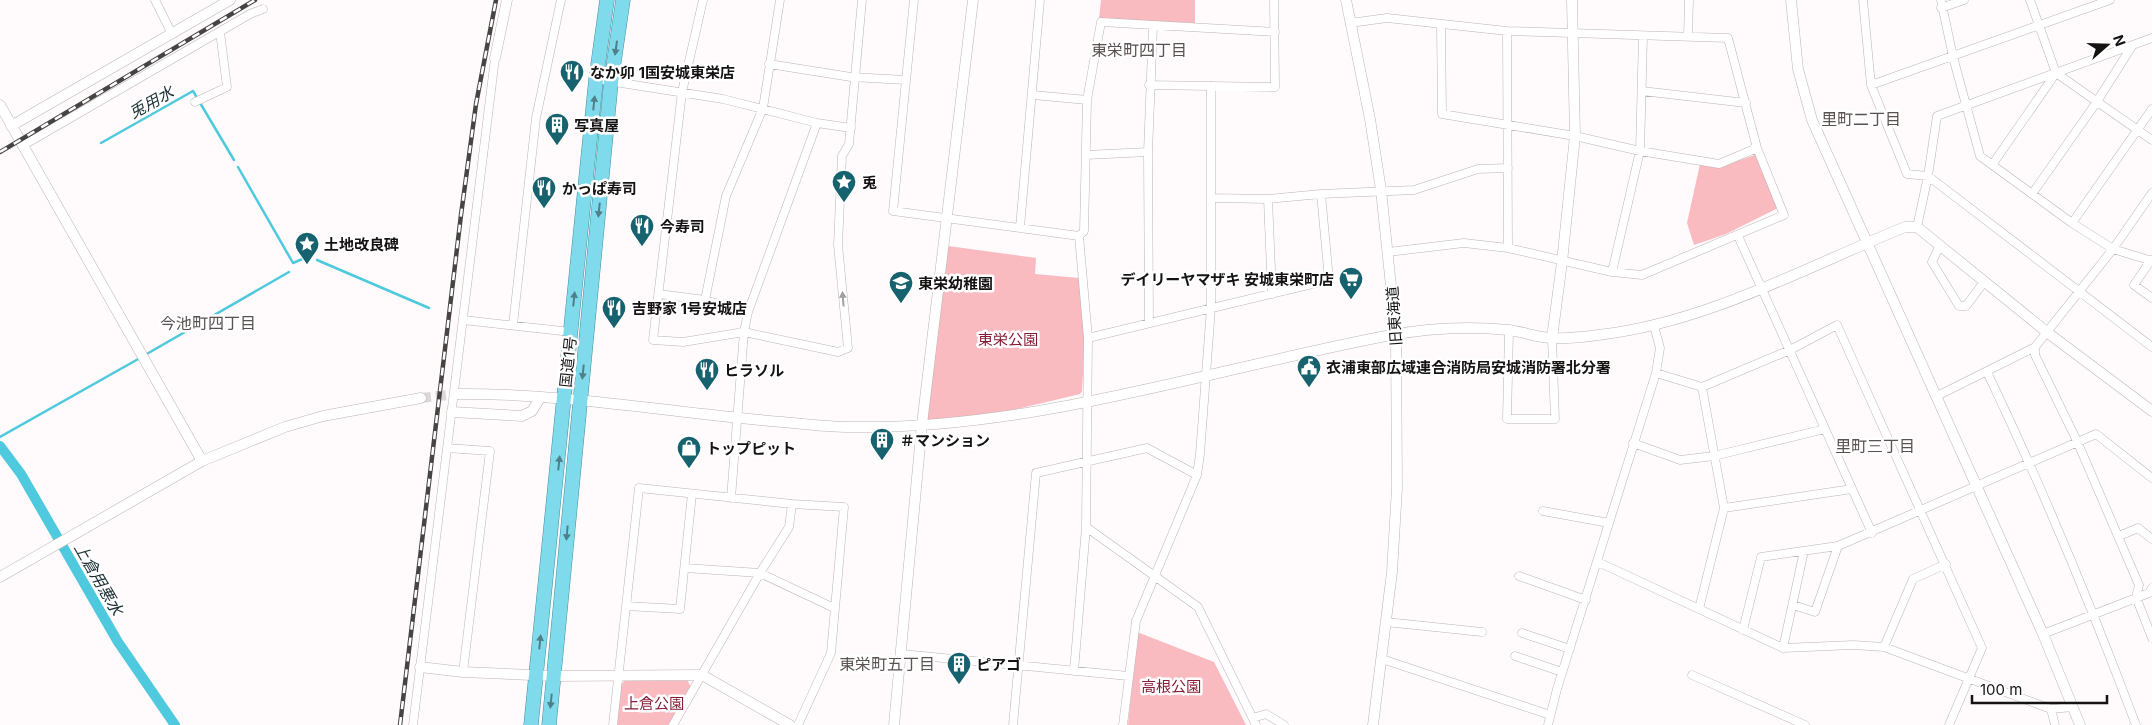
<svg xmlns="http://www.w3.org/2000/svg" width="2152" height="725" font-family="Inter,'Noto Sans JP',sans-serif">
	<style>
		.green { fill: #f9bac0 }
		.lines { fill: none; stroke-linecap: round; stroke-linejoin: round }
		.stream { stroke: #4ec9de; stroke-width: 2.5 }
		.canal { stroke: #4ec9de; stroke-width: 10 }
		.tertiary-tunnel { stroke: #dcd7d8; stroke-width: 10; stroke-dasharray: 10 5; stroke-linecap: butt }
		.minor-casing { stroke: #beb3b4; stroke-width: 9 }
		.tertiary-casing { stroke: #beb3b4; stroke-width: 11 }
		.trunk-casing { stroke: #458e9c; stroke-width: 15 }
		.minor { stroke: #fff; stroke-width: 8 }
		.tertiary { stroke: #fff; stroke-width: 10 }
		.trunk { stroke: #7fdaeb; stroke-width: 14 }
		.rail-casing { stroke: #474444; stroke-width: 4.5 }
		.rail { stroke: #fff; stroke-width: 2.5; stroke-dasharray: 8; stroke-linecap: butt }
		.oneway { fill: #4f8089 }
		.oneway2 { fill: #a1a0a0 }
		.labels { text-anchor: middle; dominant-baseline: central; stroke-width: 5; stroke-linejoin: round; paint-order: stroke }
		.poi-label { font-size: 15px; font-weight: bold; fill: #151212; stroke: #fff; text-anchor: start }
		.street-label { font-size: 15px; fill: #151212; stroke: #fff }
		.park-label { font-size: 15px; fill: #861b35; stroke: #fff }
		.neighbourhood-label { font-size: 16px; fill: #5a5151; stroke: #fff }
		.water-label { font-size: 16px; font-style: italic; fill: #182d31; stroke: #fff }
	</style>
	<rect width="100%" height="100%" fill="#fffafb"/>
	<path class="green" d="M1101,0H1195V23L1099,19Z
		M1758,154L1778,208L1726,234L1694,245L1687,223L1700,164L1719,167Z
		M948,246L1036,258L1035,274L1079,278L1085,337L1082,391L1080,394L1005,412L927,421Z
		M1137,632L1214,662L1246,725H1128Z
		M625,680H687L691,687L668,725H617L621,685Z"/>
	<g class="lines">
		<path class="stream" d="M101,143L193,91L234,160
			M238,167L293,263L307,257
			M317,260L429,308
			M145,355L289,272
			M0,437L140,358"/>
		<path class="canal" d="M0,446L21,474L118,642L175,725"/>
		<path class="tertiary-tunnel" d="M421,398L456,394"/>
		<defs>
			<path id="minor" d="M155,0L172,34
				M703,0L682,92L653,340L683,342L744,332L838,352L848,348L838,245L842,156L849,144L862,0
				M914,0L893,211L1079,236
				M1863,0L1871,85L1907,174L1928,176L2152,347
				M1941,0L1953,57L1980,156L2072,223L2113,249L2152,261
				M2030,0L2056,73L2152,140
				M1941,8L1964,0
				M1350,23L1387,18L1507,31L1728,38L1757,148L1784,215L1642,275L1612,272L1508,248L1464,243L1388,252
				M1441,25L1442,114L1575,136L1640,151L1719,164L1757,148
				M1507,31L1508,248
				M1688,36L1689,0
				M769,64L851,77L906,80
				M596,79L723,99L817,123L851,128
				M1149,85L1275,87L1274,0
				M1871,85L2110,0
				M1642,91L1746,103
				M1033,95L1087,100
				M195,102L227,87L220,32
				M22,146L250,14L263,9
				M1086,155L1148,152
				M1992,165L2056,73
				M2032,194L2096,103L2132,46
				M1211,198L1268,199L1321,194L1414,190L1478,169L1508,168
				M1268,199L1272,294
				M2072,223L2152,109
				M1020,227L1040,0
				M1917,227L1928,176L1937,116L2152,38
				M1079,236L1084,231L1087,100L1101,22L1275,32
				M1738,236L1872,533
				M1939,247L1932,262L1959,306H1966L1984,282
				M2151,260L2134,285L2152,298
				M1612,272L1640,151L1643,36
				M659,294L705,300L748,312
				M705,300L726,196L763,108L780,0
				M463,320L571,332
				M1149,323L1148,152L1153,25
				M513,325L536,118L561,0
				M1509,330L1507,419H1555L1552,338
				M1088,338L1329,280L1321,194
				M2035,347V355L2077,441L2139,585L2136,597L2152,638
				M1987,372C2042,487 2091,605 2136,725
				M1656,373L1702,387L1790,350L1837,325L1982,648L1949,725
				M1937,396L2035,347L2113,249L2152,193
				M1633,443L1680,460L1714,456L1825,429
				M447,448L490,451L463,672
				M731,498L744,332L748,312L817,123
				M1724,508L1852,489
				M1543,511L1609,523
				M1086,527L1198,607L1256,725
				M2119,536L2138,528L2152,539
				M1598,562L1783,648L1853,645L1884,647L2051,709L2073,707
				M685,568L760,573L834,608
				M1519,576L1586,600
				M1793,605L1815,612L1838,546
				M626,606L680,609L692,494
				M1699,609L1724,508L1702,387
				M1386,622L1482,632
				M1743,630L1761,557L1838,546L2096,434L2152,478
				M1522,633L1570,649
				M2043,634L2149,593L2152,588
				M1884,647L1913,579L1946,564
				M1783,648L1804,551
				M902,654L1128,676
				M1515,656L1562,672
				M1382,659L1550,715
				M1074,671L1086,527L1088,338L1079,236
				M1692,675L1805,725
				M2051,709L2055,725
				M1253,718L1266,714L1284,725
				M413,725L495,58
				M613,725L639,488L792,504L844,507L831,653L798,725
				M673,725L760,573L789,527L792,504
				M1013,725L1036,473L1147,448L1197,475
				M1123,725L1136,621L1197,475L1200,454L1211,308V86
				M1548,725L1557,689L1656,373L1660,348L1654,326"/>
			<path id="tertiary" d="M1346,0L1370,119L1381,190L1396,334L1397,488L1392,572L1373,725
				M1791,0L1798,69L1812,120L2043,634L2080,725
				M495,58L507,0
				M0,105L202,461
				M11,126L230,0
				M1552,338L1562,262L1575,136L1572,0
				M456,394C565,393 674,413 782,422C804,424 827,427 849,427C1034,430 1211,369 1391,335C1429,328 1470,326 1509,330C1524,332 1539,338 1553,338C1568,339 1583,337 1598,335C1706,323 1806,267 1905,227H1917L2048,333L2152,411
				M452,412L522,416L532,411L540,398
				M0,577L202,461L285,427L323,416L421,398
				M420,667L463,672L554,676L702,675L790,725
				M894,725L922,424L973,0"/>
			<path id="trunk" d="M531,725L596,79L607,0
				M549,725L611,82L623,0"/>
		</defs>
		<use href="#minor" class="minor-casing"/>
		<use href="#tertiary" class="tertiary-casing"/>
		<use href="#trunk" class="trunk-casing"/>
		<use href="#minor" class="minor"/>
		<use href="#tertiary" class="tertiary"/>
		<use href="#trunk" class="trunk"/>
		<defs>
			<path id="rail" d="M0,152L255,0
				M400,725L461,215L476,104L496,0"/>
		</defs>
		<use href="#rail" class="rail-casing"/>
		<use href="#rail" class="rail"/>
	</g>
	<defs><path id="oneway-solid" d="M-6-.8H1V-3.2L6.5 0L1 3.2V.8H-6Z" transform="scale(1.25)"/></defs>
	<g class="oneway">
		<use href="#oneway-solid" transform="translate(616 48) rotate(98)"/>
		<use href="#oneway-solid" transform="translate(594 103) rotate(-84)"/>
		<use href="#oneway-solid" transform="translate(599 210) rotate(96)"/>
		<use href="#oneway-solid" transform="translate(574 299) rotate(-84)"/>
		<use href="#oneway-solid" transform="translate(583 372) rotate(96)"/>
		<use href="#oneway-solid" transform="translate(559 463) rotate(-84)"/>
		<use href="#oneway-solid" transform="translate(567 533) rotate(95)"/>
		<use href="#oneway-solid" transform="translate(540 642) rotate(-84)"/>
		<use href="#oneway-solid" transform="translate(551 701) rotate(96)"/>
	</g>
	<use class="oneway2" href="#oneway-solid" transform="translate(843 299) rotate(-95)"/>
	<defs>
		<symbol id="restaurant-pin" viewBox="-11 -11 22 30"><path d="M0 17L-7.5 6A9.5 9.5 0 1 1 7.5 6Z" fill="#17626f" stroke="#fff"/><path d="M-5-6h1v4h1v-4h1v4h1v-4h1v5L-1.5 .5V6h-2V.5L-5-1ZM5-6V6H3V1.5H1.5Q1.5-4 5-6Z" fill="#fff"/></symbol>
		<symbol id="building-pin" viewBox="-11 -11 22 30"><path d="M0 17L-7.5 6A9.5 9.5 0 1 1 7.5 6Z" fill="#17626f" stroke="#fff"/><path d="M-4-6H4V6H1V3H-1V6H-4ZM-2.5-4.3h1.7v1.8h-1.7ZM.8-4.3h1.7v1.8H.8ZM-2.5-1h1.7V.8h-1.7ZM.8-1h1.7V.8H.8Z" fill="#fff"/></symbol>
		<symbol id="sight-pin" viewBox="-11 -11 22 30"><path d="M0 17L-7.5 6A9.5 9.5 0 1 1 7.5 6Z" fill="#17626f" stroke="#fff"/><path d="M0-6L1.8-2.2L6-1.7L2.9 1.2L3.7 5.4L0 3.3L-3.7 5.4L-2.9 1.2L-6-1.7L-1.8-2.2Z" fill="#fff"/></symbol>
		<symbol id="supermarket-pin" viewBox="-11 -11 22 30"><path d="M0 17L-7.5 6A9.5 9.5 0 1 1 7.5 6Z" fill="#17626f" stroke="#fff"/><path d="M-6-5.5h2.5l.6 2H6L4.5 2H-2.5L-4.4-4H-6ZM-1.5 3.2a1.3 1.3 0 1 0 .1 0ZM3 3.2a1.3 1.3 0 1 0 .1 0Z" fill="#fff"/></symbol>
		<symbol id="school-pin" viewBox="-11 -11 22 30"><path d="M0 17L-7.5 6A9.5 9.5 0 1 1 7.5 6Z" fill="#17626f" stroke="#fff"/><path d="M0-5L7-2L0 1L-7-2ZM-4 1L0 2.5L4 1V4Q0 6-4 4Z" fill="#fff"/></symbol>
		<symbol id="civic-pin" viewBox="-11 -11 22 30"><path d="M0 17L-7.5 6A9.5 9.5 0 1 1 7.5 6Z" fill="#17626f" stroke="#fff"/><path d="M-.6-6.5H3V-4.5H.6V-3L4-1V1h2V6H-6V1h2V-1L-.6-3ZM-1.2 2.5V6h2.4V2.5Z" fill="#fff"/></symbol>
		<symbol id="shop-pin" viewBox="-11 -11 22 30"><path d="M0 17L-7.5 6A9.5 9.5 0 1 1 7.5 6Z" fill="#17626f" stroke="#fff"/><path d="M-5-2.5h2.3a2.7 3.5 0 0 1 5.4 0H5L5.5 6h-11ZM-1.5-2.5h3a1.5 2.3 0 0 0-3 0Z" fill="#fff"/></symbol>
	</defs>
	<g fill-rule="evenodd">
		<use href="#restaurant-pin" x="558" y="58" width="28" height="38"/>
		<use href="#building-pin" x="543" y="111" width="28" height="38"/>
		<use href="#sight-pin" x="830" y="168" width="28" height="38"/>
		<use href="#restaurant-pin" x="530" y="174" width="28" height="38"/>
		<use href="#restaurant-pin" x="628" y="212" width="28" height="38"/>
		<use href="#sight-pin" x="293" y="230" width="28" height="38"/>
		<use href="#supermarket-pin" x="1337" y="265" width="28" height="38"/>
		<use href="#school-pin" x="887" y="269" width="28" height="38"/>
		<use href="#restaurant-pin" x="600" y="294" width="28" height="38"/>
		<use href="#civic-pin" x="1295" y="353" width="28" height="38"/>
		<use href="#restaurant-pin" x="693" y="356" width="28" height="38"/>
		<use href="#building-pin" x="868" y="426" width="28" height="38"/>
		<use href="#shop-pin" x="675" y="434" width="28" height="38"/>
		<use href="#building-pin" x="945" y="650" width="28" height="38"/>
	</g>
	<g class="labels">
		<g class="poi-label">
			<text x="590" y="72">なか卯 1国安城東栄店</text>
			<text x="574" y="125">写真屋</text>
			<text x="862" y="182">兎</text>
			<text x="562" y="188">かっぱ寿司</text>
			<text x="660" y="226">今寿司</text>
			<text x="324" y="244">土地改良碑</text>
			<text x="1334" y="279" text-anchor="end">デイリーヤマザキ 安城東栄町店</text>
			<text x="918" y="283">東栄幼稚園</text>
			<text x="632" y="308">吉野家 1号安城店</text>
			<text x="1326" y="367">衣浦東部広域連合消防局安城消防署北分署</text>
			<text x="724" y="370">ヒラソル</text>
			<text x="900" y="440">＃マンション</text>
			<text x="706" y="448">トップピット</text>
			<text x="976" y="664">ピアゴ</text>
		</g>
		<g class="street-label">
			<text transform="translate(1394 316) rotate(-94)">旧東海道</text>
			<text transform="translate(568 362) rotate(-84)">国道1号</text>
		</g>
		<g class="park-label">
			<text x="1008" y="339">東栄公園</text>
			<text x="1171" y="686">高根公園</text>
			<text x="654" y="703">上倉公園</text>
		</g>
		<g class="neighbourhood-label">
			<text x="1139" y="50">東栄町四丁目</text>
			<text x="1861" y="119">里町二丁目</text>
			<text x="208" y="323">今池町四丁目</text>
			<text x="1875" y="446">里町三丁目</text>
			<text x="887" y="664">東栄町五丁目</text>
		</g>
		<g class="water-label">
			<text transform="translate(151 102) rotate(-29)">兎用水</text>
			<text transform="translate(99 579) rotate(60)">上倉用悪水</text>
		</g>
	</g>
	<g transform="translate(2107 45) rotate(70)" stroke="#ffffff" stroke-width="4" paint-order="stroke">
	<path d="M0-4L9 19L0 12L-9 19Z" fill="#151212"/>
	<text y="-8" font-size="14" font-weight="bold" text-anchor="middle" fill="#151212">N</text>
	</g>
	<path d="M1972 695v8h135v-8" fill="none" stroke="#151212" stroke-width="2.5"/>
	<text x="1980" y="695" font-size="15" fill="#151212" stroke="#ffffff" stroke-width="4" paint-order="stroke">100 m</text>
</svg>
